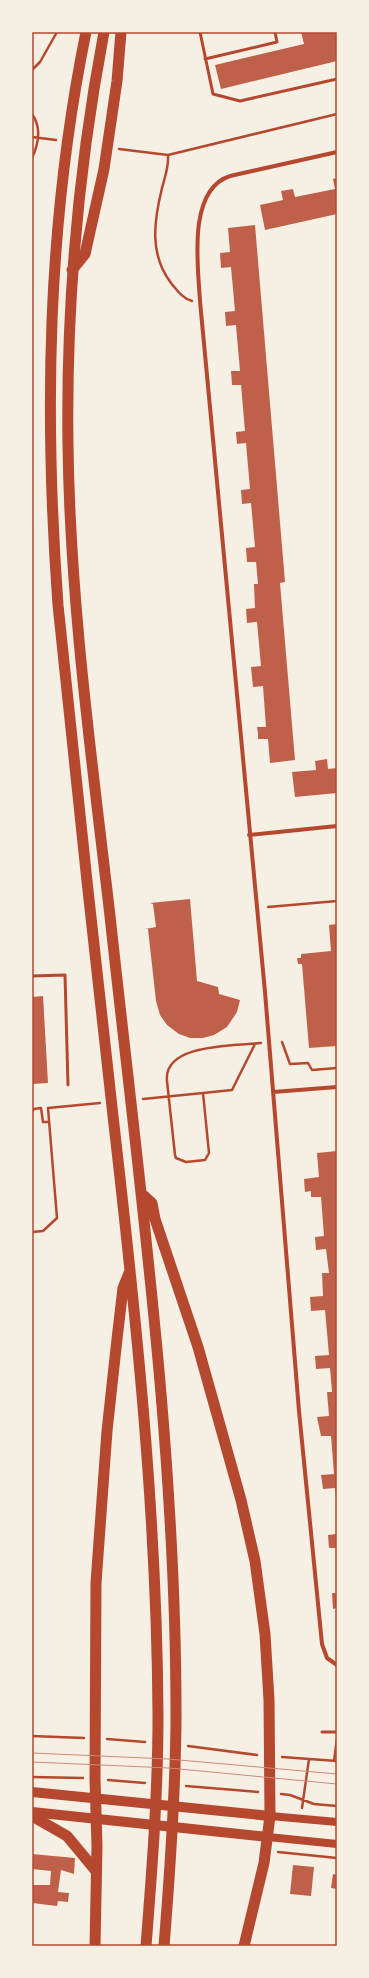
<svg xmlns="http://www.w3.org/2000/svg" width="369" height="1978" font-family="'Source Sans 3',sans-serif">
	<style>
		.building { fill: #bf614a }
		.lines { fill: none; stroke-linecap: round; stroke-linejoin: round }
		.path { stroke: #b5482f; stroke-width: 2.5 }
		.service { stroke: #b5482f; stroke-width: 3 }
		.minor { stroke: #b5482f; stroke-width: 4 }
		.secondary { stroke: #b5482f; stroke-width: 8 }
		.primary { stroke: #b5482f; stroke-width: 10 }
		.trunk { stroke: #b5482f; stroke-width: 11 }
		.tram { stroke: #cf8b77; stroke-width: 1 }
		.neatline { fill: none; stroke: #b5482f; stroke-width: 1.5 }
	</style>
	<rect width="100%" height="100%" fill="#f6efe4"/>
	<path class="building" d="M301,32H337V61L221,89L215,65L304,44Z
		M337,178V214L265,230L260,205L283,200L281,191L293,189L295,197L335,189L333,179Z
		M255,225L285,582L280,583L295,760L270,763L268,739H258V733L257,727H266L263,686L253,687L251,667L261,666L257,622L247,623L246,609L255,608L254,584H258L256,562H247L246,548L255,547L251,503L242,504L241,490L250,489L246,443L237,444L236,432L245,431L241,385H232L231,371H240L236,325L226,326L225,312L235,311L231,267L221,268L220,253L230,252L228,228Z
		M327,759L328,769L337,768V793L295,797L292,772L316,770L315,761Z
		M190,899L197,981L218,987L219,994L240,1000L237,1012L227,1027L214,1035L203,1038H190L179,1034L167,1025L160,1015L156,1001L148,929H145L156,927L153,904L150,903Z
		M337,924V1046L309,1048L302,964H298L297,958H301V954L331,951L329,925Z
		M43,996L48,1083L32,1084V997Z
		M337,1151V1500H336L335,1488L323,1489L321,1475L334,1474L331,1436H321L317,1417L329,1416L327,1392H332L330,1368L316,1369L315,1356L329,1355L325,1310L311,1311L310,1297L323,1296L322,1273H329L326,1249L316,1250L315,1237L324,1236L321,1197H311V1191L305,1192L304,1179L319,1177L317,1153Z
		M337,1534V1548H329L328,1535Z
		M332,1593H337V1608L333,1609Z
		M32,1854L75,1858L74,1874L61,1870L58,1892L69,1893L68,1902L58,1901L57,1906L32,1903V1885H50L51,1871L32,1869Z
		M293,1865L314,1867L311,1896L290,1894Z
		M333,1874L337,1875V1889L331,1888Z"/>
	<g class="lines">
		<path class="path" d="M32,70L40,62L57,32
			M32,114C42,128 39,143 32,158
			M32,137L56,140
			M119,149L168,155L337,114
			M168,155C169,166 165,177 162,188C154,221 149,254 171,283C177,290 183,299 192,301
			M268,907L337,901
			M282,1042L290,1064L308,1063L312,1070L337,1068
			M203,1093L232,1090L255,1044
			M143,1099L203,1093L209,1153L205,1160L186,1162L176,1158L175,1155L167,1081C163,1043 236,1046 261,1043
			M32,1112L34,1109L41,1108L43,1122H49
			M32,1232L43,1231L57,1218L48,1108L100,1103
			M32,1736L84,1738
			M107,1739L145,1742
			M188,1746L257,1755
			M282,1757L337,1761
			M334,1761L337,1739
			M32,1777L83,1778
			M108,1780L145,1783
			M186,1786L258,1792
			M281,1794L290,1795L314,1804L337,1806
			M302,1808L309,1759
			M278,1852L337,1858"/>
		<path class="service" d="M200,32L213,94L240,101L337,79
			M205,59L277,42L275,32
			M32,976L65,975L68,1085
			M322,1732H337"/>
		<path class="minor" d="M337,152L230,176C187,190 198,266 200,301L265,992L299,1411L322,1644L327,1658L337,1665
			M249,835L337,826
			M273,1092L337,1087"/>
		<path class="secondary" d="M270,1816L337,1822
			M268,1837L337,1844"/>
		<path class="primary" d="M32,1792L270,1816
			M32,1812L268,1837"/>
		<path class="trunk" d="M86,32C47,223 44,412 58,605C75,775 94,946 113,1116C136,1316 157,1515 158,1716C158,1793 152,1870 146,1946
			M104,32C78,169 66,306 68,445C70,603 92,760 110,916C139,1184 177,1454 176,1724C175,1799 170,1872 164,1946
			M72,270L85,254L104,169L117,81L121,32
			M141,1193L152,1203L155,1219L198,1347L241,1500L255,1561L265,1634L269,1700L270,1816L264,1863L244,1946
			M32,1816L67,1836L96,1871
			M95,1946L97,1846L95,1779L96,1583L107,1431L117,1339L123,1288L129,1273"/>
		<path class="tram" d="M32,1753L168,1759L337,1774
			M32,1762L169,1768L337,1784"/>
	</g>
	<rect width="369" height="1978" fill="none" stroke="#f6efe4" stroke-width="66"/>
	<rect x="33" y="33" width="303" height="1912" class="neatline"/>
</svg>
